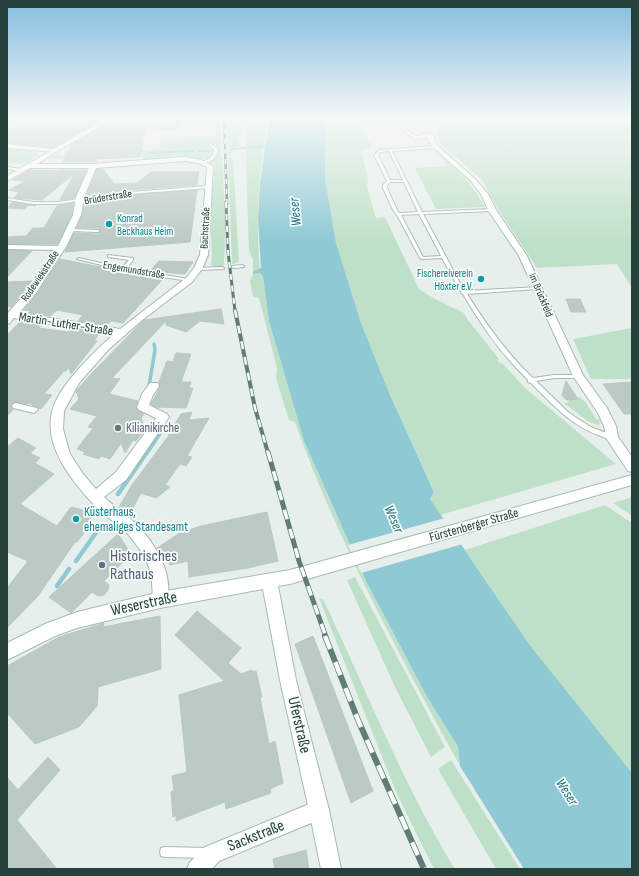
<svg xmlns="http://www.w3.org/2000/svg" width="639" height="876" font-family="'Sofia Sans Condensed',sans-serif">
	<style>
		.green { fill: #bfe0c8 }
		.water { fill: #8ec9d4 }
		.pier { fill: #e6efeb }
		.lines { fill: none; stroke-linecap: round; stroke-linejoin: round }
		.stream-far2 { stroke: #8ec9d4; stroke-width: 2 }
		.stream-far1 { stroke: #8ec9d4; stroke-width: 3.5 }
		.stream { stroke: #8ec9d4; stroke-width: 4.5 }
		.building { fill: #bbcac4; stroke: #b8c9c2 }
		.pedestrian-tunnel { stroke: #bfccc8; stroke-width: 8; stroke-dasharray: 8 4; stroke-linecap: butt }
		.service-casing { stroke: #a8b8b2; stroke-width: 2 }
		.pedestrian-casing { stroke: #a8b8b2; stroke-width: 2 }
		.minor-casing { stroke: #a8b8b2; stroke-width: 2 }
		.tertiary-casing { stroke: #a8b8b2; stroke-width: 2 }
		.secondary-casing { stroke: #a4bbb3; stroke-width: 2 }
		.service { fill: #fff; fill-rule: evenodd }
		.pedestrian { fill: #fff; fill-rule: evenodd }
		.minor { fill: #fff; fill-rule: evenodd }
		.tertiary { fill: #fff; fill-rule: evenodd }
		.secondary { fill: #fff; fill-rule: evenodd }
		.rail-far4-casing { stroke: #5f7d75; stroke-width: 2.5 }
		.rail-far3-casing { stroke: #5f7d75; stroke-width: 3 }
		.rail-far2-casing { stroke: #5f7d75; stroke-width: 4 }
		.rail-far1-casing { stroke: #5f7d75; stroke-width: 5 }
		.rail-casing { stroke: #5f7d75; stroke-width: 6 }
		.rail-far4 { stroke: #f7fbf9; stroke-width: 1.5; stroke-dasharray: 5; stroke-linecap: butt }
		.rail-far3 { stroke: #f7fbf9; stroke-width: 2; stroke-dasharray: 6; stroke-linecap: butt }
		.rail-far2 { stroke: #f7fbf9; stroke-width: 2.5; stroke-dasharray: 8; stroke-linecap: butt }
		.rail-far1 { stroke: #f7fbf9; stroke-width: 3.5; stroke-dasharray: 10; stroke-linecap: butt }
		.rail { stroke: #f7fbf9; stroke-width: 4.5; stroke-dasharray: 14; stroke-linecap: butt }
		.culture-dot { fill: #0f9aa8; stroke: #f7fbf9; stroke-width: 1.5 }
		.worship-dot { fill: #6b7280; stroke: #f7fbf9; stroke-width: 1.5 }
		.service-dot { fill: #5c6f8a; stroke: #f7fbf9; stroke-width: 1.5 }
		.labels { text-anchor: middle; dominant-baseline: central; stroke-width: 3.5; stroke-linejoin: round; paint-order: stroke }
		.far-street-label { font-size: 11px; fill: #24423a; stroke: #f7fbf9 }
		.far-culture-label { font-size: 11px; fill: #0d838f; stroke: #f7fbf9; text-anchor: start }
		.street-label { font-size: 13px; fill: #24423a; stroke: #f7fbf9 }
		.worship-label { font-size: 13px; fill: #5b616d; stroke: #f7fbf9; text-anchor: start }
		.culture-label { font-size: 13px; fill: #0d838f; stroke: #f7fbf9; text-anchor: start }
		.water-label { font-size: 14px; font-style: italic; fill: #1c6f80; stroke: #f7fbf9 }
		.near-service-label { font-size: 16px; fill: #4e5e75; stroke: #f7fbf9; text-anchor: start }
		.near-street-label { font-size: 16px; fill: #24423a; stroke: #f7fbf9 }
	</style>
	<rect width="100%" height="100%" fill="#e6efeb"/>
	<path class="green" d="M216,119H220C221,169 229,220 223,270L211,265L212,257L210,214L215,164C195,151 164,159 142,161V154L49,159L57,154L82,155L160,149L161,140L215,136Z
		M227,119H243L238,148H233L231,155H228Z
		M249,119H268C259,170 255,219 260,270L253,272V260L249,251L246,163V150L254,147L246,146Z
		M327,119H360L362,127L372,148L361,150L368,179L367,187L376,218L385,217L419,289L435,299L464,313L468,320L499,359L497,360L500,363H502L525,388L616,464L440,515L430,499L434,491L390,395L361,323L336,243L325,178V120Z
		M441,119H632V288L617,264L537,268L498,209L482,180L439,142L437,131Z
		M7,149L36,152L39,154L27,163H7Z
		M442,155L470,184L485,207L436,209L415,168L448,166L440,156Z
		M228,157L233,159L239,262L232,264Z
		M260,273L263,276L269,321L304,441L367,583L426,695L458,747L460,766C399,654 338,543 295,422L289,420L276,378L277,368L259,298L253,297L250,281L253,274Z
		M632,328V379H591L573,339Z
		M574,398L580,397L586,403L596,419H600L599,425L589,422L564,403L569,402V400L573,399Z
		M632,497V516L613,503Z
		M605,505L632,523V773L529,644L465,550Z
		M355,577L445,747L431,757L395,687L347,580Z
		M319,598L323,599C366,689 402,783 455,869H434L396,792Z
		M451,760L520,869H496L438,769Z"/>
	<path class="water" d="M270,119H327L325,120V178L336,243L361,323L390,395L434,492L430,499L529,644L632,773V869H524L460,766L458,747L426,695L367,583L304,441L269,321L263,276L260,273L253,274V272L261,268L258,218L260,185L265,147H263L266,144Z"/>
	<path class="pier" d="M445,518L463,544L361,573L348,545Z"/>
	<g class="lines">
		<path class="stream-far2" d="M232,149L268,146
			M199,151H211
			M148,153L194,151"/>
		<path class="stream-far1" d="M149,386L155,350L154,344
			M147,453L161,432"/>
		<path class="stream" d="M118,494L147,452
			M76,561L98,530
			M57,586L69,569"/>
	</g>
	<path class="building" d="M27,119H103L53,147L7,143V132Z
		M114,119H184L176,130L145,128L140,157L95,159L97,162H63L72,144Z
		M97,169H103L114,184L137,183L151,172H199L197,185L130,190L86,197Z
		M30,170L58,171L59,170H87L74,198L60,200L75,173L42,200L14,198L19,192L9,190L25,181L13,180Z
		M197,190L190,242L65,252L74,233L98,234L101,232L98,228H77L82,215L85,202L130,195Z
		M12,202L33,205L36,206H35L29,205L24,209L8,208Z
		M73,203L72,215L57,244H7V237L26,236L33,228H44L57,206Z
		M7,250L32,251L7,277Z
		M60,259L130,273L163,279L123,323L111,321L107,325L78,321L83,315L57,310L50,316L29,313L31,311L24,310L37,294Z
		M159,261L193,262L185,274L150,271Z
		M32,281L11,307L7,306V282Z
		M566,299H580L586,312H571Z
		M221,309L224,324L200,321L186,332L166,325V321L112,378L120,379L109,394L138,401L136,408L138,411L144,414L141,418L145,429L136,441L133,440L125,453L121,443L110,459L101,456L99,459L83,454L85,452L77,449L93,428L88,427L97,416L70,409L79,399L76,391L92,373L144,320Z
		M21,321L43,324L39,328L68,332L71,329L100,333L94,341H97L71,374L69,368L66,371H64L44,394L52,395L41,409L32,405L31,403L27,404L16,402L12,403L11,407L13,410L7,416V335Z
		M176,353L191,354L181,382H191L189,388H193L186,408L156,407L151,404L160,387L159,382L167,361L173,362Z
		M566,381L578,399L566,400L562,395Z
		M632,382V414H624L603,384Z
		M192,412L189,420L209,418L187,456L192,457L186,466L180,464L165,485L170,487L156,498L141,493L131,512L119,507L132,485L170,434L168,435L181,414Z
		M18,438L36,448L30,453L40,458L35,463L54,474L20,504L57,526L71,507L94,513L81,532L84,533L77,542H75L38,596L7,628V588L28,561L7,552V447Z
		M267,512L278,561L248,568L189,577L188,561L170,565L157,548L180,533L201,526Z
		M118,534L131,554L104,581L109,585L108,590L104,595L98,596L92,592L71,613L49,597Z
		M197,611L241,648L228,663L241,674L252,670V672L256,671L262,697H260L269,744L275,741L283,783L270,789L271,793L226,809L225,802L176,821V815L173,817L171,792L174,791L172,776L187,772L179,695L224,681L175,635Z
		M160,616L161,669L98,687L97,706L79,727L35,744L7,713V666L59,637L104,623L103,627Z
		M313,636L373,791L351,803L295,644Z
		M48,757L60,770L17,820L57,869H7V777L18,790Z
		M306,850L309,869H275L273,859Z"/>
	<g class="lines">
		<path class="pedestrian-tunnel" d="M7,407L8,405L16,406"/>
		<defs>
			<path id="service" d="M7,119H23L24,120L23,121H7Z
				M396,119H400L405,129L416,136V138H414L403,131L398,121Z
				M211,144L218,149C217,157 212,162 204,163V161C210,159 214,156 214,149L209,145Z
				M437,146L436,148L392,151L422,212L492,209L494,210L492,211L423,214L460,283L465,291L539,287V289H537L467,294C486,324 507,354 533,378L554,375H580L581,376L578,378H554L536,381L568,412L578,419L591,427L614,436L615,438L614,440H612C599,436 584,430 572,421C557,410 544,396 531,383L528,382V380C502,355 481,325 463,294L461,293V292L442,258L422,259L420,258L397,215L393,210L383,188V185L387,181L374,155L379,150ZM389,151L403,180H390L378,155L380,152ZM390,182H404L418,212L399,213L397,210L387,188V185ZM419,214L438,250L441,256L423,257L401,215Z
				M7,167L22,169L24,170L22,171L7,169Z
				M208,186H209V188L130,194L58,204H33L7,200V198L33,202H58L130,192Z
				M69,229L98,230L100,231L98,232L70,231L68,230Z
				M108,255L133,258V260L126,269L189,279L191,280L189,281L130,272L77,259L79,258L122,268L129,260L109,257H108Z
				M242,265L244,266V267L233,268L231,267L233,266Z
				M222,267L224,268V269L198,270L196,269L198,268Z
				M165,847L206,848L210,849L211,853L210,857L206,858L165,857L161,856L160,852L161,848Z"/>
			<path id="pedestrian" d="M16,403L37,408L38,410L34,413L13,408L12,406L13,404Z"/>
			<path id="minor" d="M431,133L434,135L435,142L438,146L475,179L488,194L496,210L527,256L583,375L607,408L616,426L618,437L632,457V472L628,471L606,438L604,426L598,413L573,376L519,256L488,210L481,194L471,181L434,148L429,142L428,137L415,139L412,137Z
				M54,149L57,151L56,152L37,164H93L184,157L201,160L213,166L208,255L202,269L192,282L141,321L108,350L79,383L64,411L63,429L70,454L83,474L96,489L116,472L156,418L139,410L137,407L142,394L150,383H158L159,386L153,395L149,405L167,414L169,417L126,480L104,497C114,507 125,513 135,523C154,541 177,578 165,605L160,608L155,605C152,598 153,592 152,584C152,572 148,563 142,553C136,544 129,534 121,527C114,521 106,517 99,510C76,486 43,449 52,412C57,387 95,351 114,334L14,318L10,323L7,324V314L29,289L54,250L7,249V245L58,246L73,215L76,197L89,168H30L7,181V176ZM184,161L198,163L207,167L200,255L194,268L186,278L120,329L19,313L36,293L67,245L81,215L84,197L96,168Z
				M319,800L326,803L329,810L326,817L219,861L212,869H187L190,862L205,847Z"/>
			<path id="tertiary" d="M106,119H113L56,152L7,148V144L53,149Z"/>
			<path id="secondary" d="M632,475V485L290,584L278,586L296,680L329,810L341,869H321L309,810L280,680L263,589L160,608L77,628L55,636L7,660V643L45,624L77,612L160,592L290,570Z"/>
		</defs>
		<use href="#service" class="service-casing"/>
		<use href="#pedestrian" class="pedestrian-casing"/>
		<use href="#minor" class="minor-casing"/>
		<use href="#tertiary" class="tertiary-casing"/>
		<use href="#secondary" class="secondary-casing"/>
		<use href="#service" class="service"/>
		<use href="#pedestrian" class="pedestrian"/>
		<use href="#minor" class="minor"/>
		<use href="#tertiary" class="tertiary"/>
		<use href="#secondary" class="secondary"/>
		<defs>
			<path id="rail-far4" d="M224,119L227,203"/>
			<path id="rail-far3" d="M226,202L228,252L235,311"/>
			<path id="rail-far2" d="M235,310L255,408L268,453"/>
			<path id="rail-far1" d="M268,452L299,561L326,637"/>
			<path id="rail" d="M325,636L358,720L424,869"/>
		</defs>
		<use href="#rail-far4" class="rail-far4-casing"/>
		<use href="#rail-far3" class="rail-far3-casing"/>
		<use href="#rail-far2" class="rail-far2-casing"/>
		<use href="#rail-far1" class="rail-far1-casing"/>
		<use href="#rail" class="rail-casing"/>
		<use href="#rail-far4" class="rail-far4"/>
		<use href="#rail-far3" class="rail-far3"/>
		<use href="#rail-far2" class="rail-far2"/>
		<use href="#rail-far1" class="rail-far1"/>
		<use href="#rail" class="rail"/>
	</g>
	<linearGradient id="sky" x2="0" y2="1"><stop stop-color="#84bce0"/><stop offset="0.49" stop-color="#f4f8f6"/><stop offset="1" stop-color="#f4f8f6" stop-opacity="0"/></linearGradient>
	<rect width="639" height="242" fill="url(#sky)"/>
	<g class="culture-dot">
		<circle cx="109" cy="224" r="4"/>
		<circle cx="481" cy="279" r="4"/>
		<circle cx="76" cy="519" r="4"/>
	</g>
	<circle class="worship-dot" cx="118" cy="428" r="4"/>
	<circle class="service-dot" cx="102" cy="565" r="4"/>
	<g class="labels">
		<g class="far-street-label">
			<text transform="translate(108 197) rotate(-9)">Brüderstraße</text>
			<text transform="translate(205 228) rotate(-87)">Bachstraße</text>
			<text transform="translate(134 270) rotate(10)">Engemundstraße</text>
			<text transform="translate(40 276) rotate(-56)">Rodewiekstraße</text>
			<text transform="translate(541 295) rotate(67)">Im Brückfeld</text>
		</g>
		<g class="far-culture-label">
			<text x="117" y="218">Konrad<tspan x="117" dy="13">Beckhaus Heim</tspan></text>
			<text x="473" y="273" text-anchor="end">Fischereiverein<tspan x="473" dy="13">Höxter e.V.</tspan></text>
		</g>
		<g class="street-label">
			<text transform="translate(66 324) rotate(9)">Martin-Luther-Straße</text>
			<text transform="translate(474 525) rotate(-16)">Fürstenberger Straße</text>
		</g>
		<g class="worship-label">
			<text x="126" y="428">Kilianikirche</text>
		</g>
		<g class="culture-label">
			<text x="84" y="512">Küsterhaus,<tspan x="84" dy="15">ehemaliges Standesamt</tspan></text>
		</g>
		<g class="water-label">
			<text transform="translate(295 212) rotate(-95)">Weser</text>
			<text transform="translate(394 519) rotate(67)">Weser</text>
			<text transform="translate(567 792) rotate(57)">Weser</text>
		</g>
		<g class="near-service-label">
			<text x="110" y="556">Historisches<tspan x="110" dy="18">Rathaus</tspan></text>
		</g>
		<g class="near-street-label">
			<text transform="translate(144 604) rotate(-12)">Weserstraße</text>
			<text transform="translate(299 725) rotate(77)">Uferstraße</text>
			<text transform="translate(256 836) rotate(-22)">Sackstraße</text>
		</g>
	</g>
	<rect width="639" height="876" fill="none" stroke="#24423a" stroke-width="16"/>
</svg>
